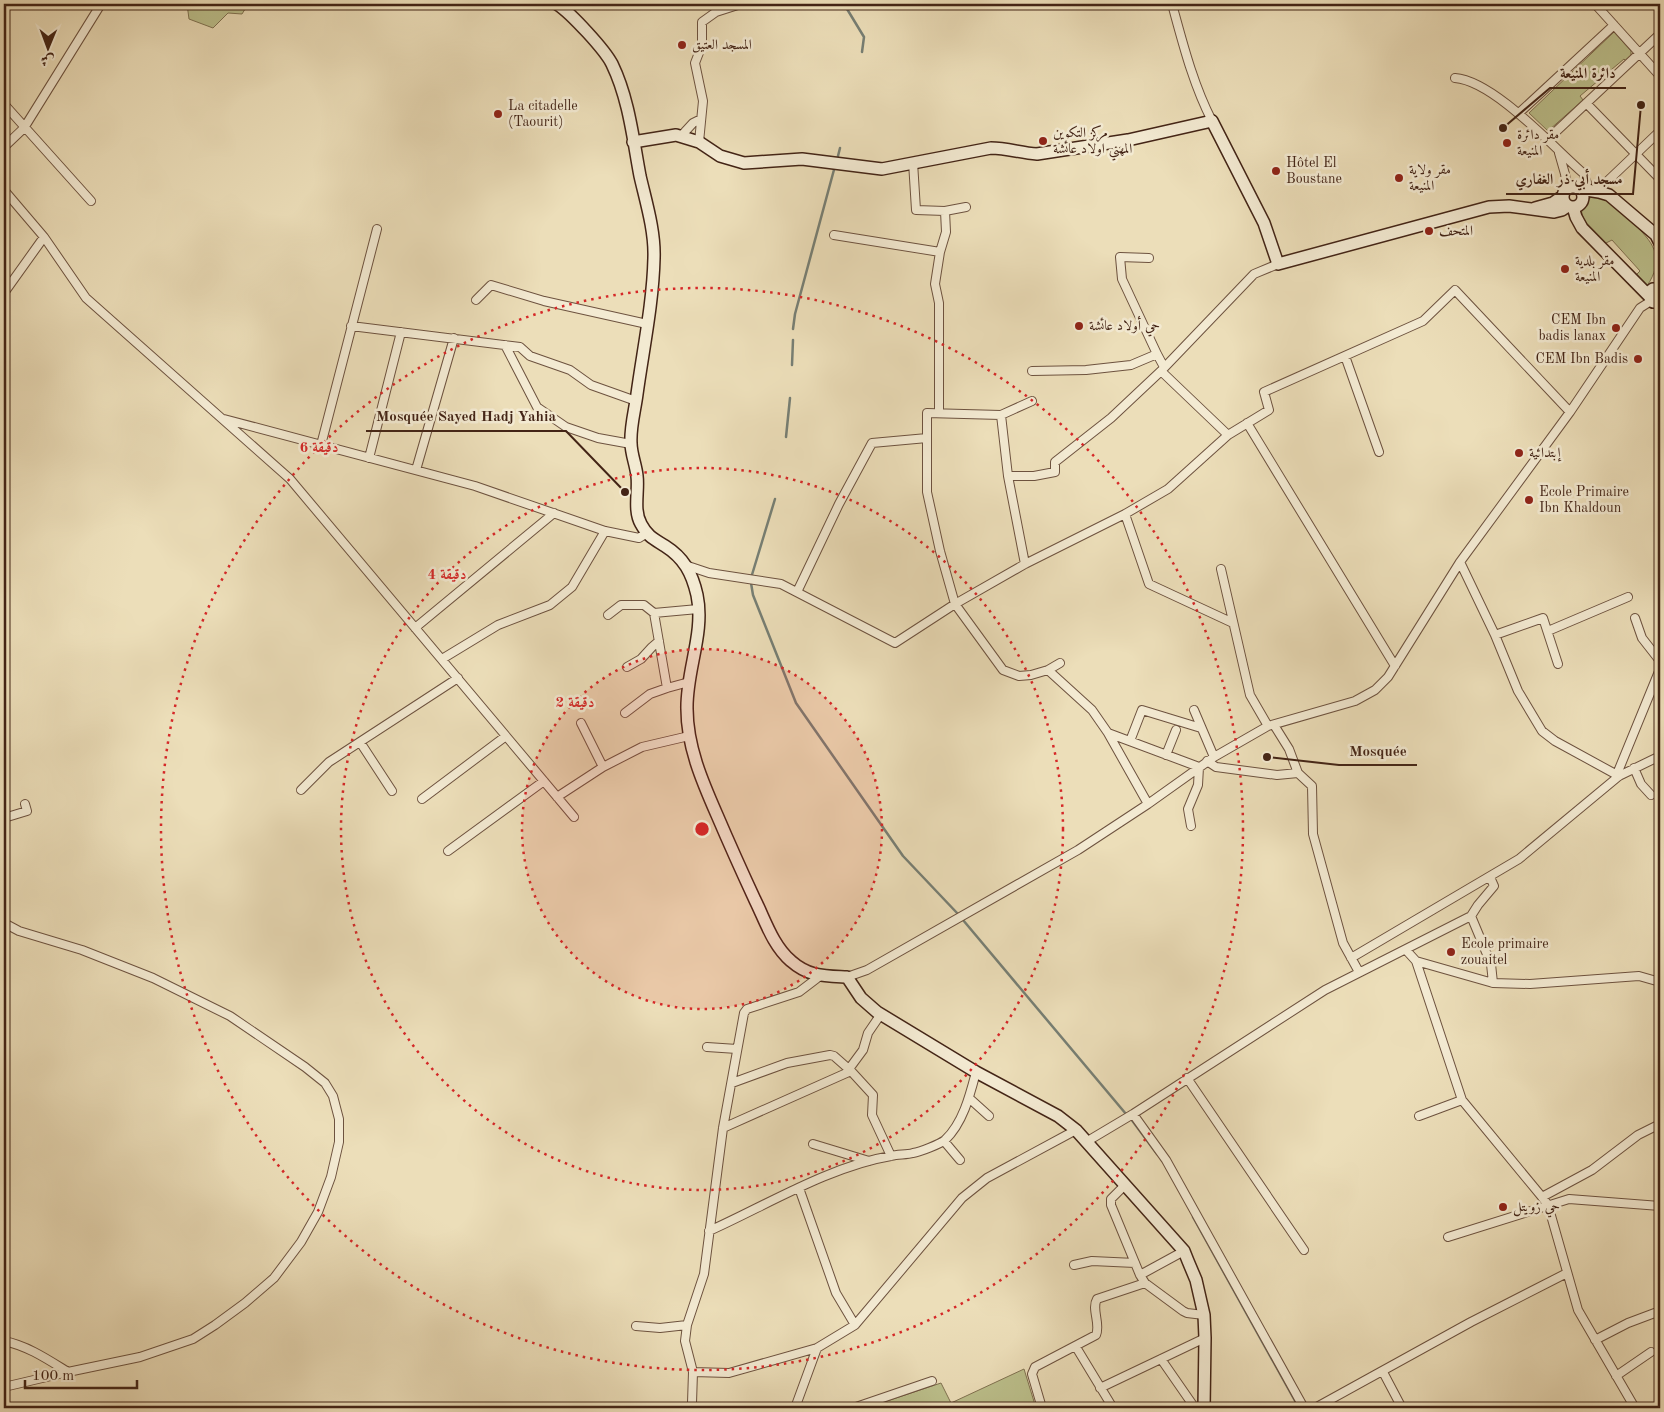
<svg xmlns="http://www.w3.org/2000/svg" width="1664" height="1412" font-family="'Old Standard TT',Amiri,serif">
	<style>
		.green { fill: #bcc08c; stroke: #807251 }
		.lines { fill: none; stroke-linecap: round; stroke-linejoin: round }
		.stream { stroke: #777f74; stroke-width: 2.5 }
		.street-casing { stroke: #6d523f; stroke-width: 10 }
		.secondary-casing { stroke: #432416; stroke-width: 14 }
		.street { stroke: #f3ead2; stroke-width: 8 }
		.secondary { stroke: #f3ead2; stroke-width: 11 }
		.ring { fill: none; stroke: #d62828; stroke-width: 2.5; stroke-dasharray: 2.5 5 }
		.poi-dot { fill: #8f2418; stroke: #f3ead2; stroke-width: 2 }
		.labels { text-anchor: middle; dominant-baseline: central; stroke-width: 5; stroke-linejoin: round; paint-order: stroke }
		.poi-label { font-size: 14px; fill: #432416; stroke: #f3ead2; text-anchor: start }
		.centre { fill: #d62828; stroke: #f3ead2; stroke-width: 2.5 }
		.ring-label { font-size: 15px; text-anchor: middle; font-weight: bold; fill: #d62828; stroke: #f3ead2; stroke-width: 5; stroke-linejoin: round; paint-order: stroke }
		.leader { fill: none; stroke: #432416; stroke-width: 2 }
		.callout-dot { fill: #432416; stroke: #f3ead2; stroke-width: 2 }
		.callout-label { font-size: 15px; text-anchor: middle; font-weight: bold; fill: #432416; stroke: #f3ead2; stroke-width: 5; stroke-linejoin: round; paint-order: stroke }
	</style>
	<rect width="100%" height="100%" fill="#ecdeb9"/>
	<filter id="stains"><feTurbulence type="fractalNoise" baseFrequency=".004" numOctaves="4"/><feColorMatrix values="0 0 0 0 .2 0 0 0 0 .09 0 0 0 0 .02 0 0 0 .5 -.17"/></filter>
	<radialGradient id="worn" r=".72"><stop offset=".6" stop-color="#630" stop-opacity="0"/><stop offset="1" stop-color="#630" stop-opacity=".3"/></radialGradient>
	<path class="green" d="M187,4H245L247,6L242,14L228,13L213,28L189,19Z
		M1614,32L1631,51V57L1627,62L1624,59L1580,96L1583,100L1548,131L1529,113Z
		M1596,196H1603C1614,206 1624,216 1635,225C1656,245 1664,260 1647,286L1636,275L1640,271L1612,240L1606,243C1597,234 1576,219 1583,205C1586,200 1590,197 1596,196Z
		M1024,1369L1036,1408H866L941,1383L951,1403Z"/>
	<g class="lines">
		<path class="stream" d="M844,4L864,37L862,52
			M837,160L840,148
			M793,329L795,314L835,166
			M792,365L793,340
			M786,437L790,398
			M751,578L775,499
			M751,583L753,595L796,703L903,856L958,914
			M963,920L1126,1114
			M1131,1119L1157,1154
			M1193,1217L1299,1408"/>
		<defs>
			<path id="street" d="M1172,4C1183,44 1193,84 1212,121
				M1595,4L1660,76
				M1455,78C1494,81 1553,147 1583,173L1587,183L1584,194
				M4,104L91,201
				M1587,104L1660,179
				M1519,113L1614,25
				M681,136L693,123L701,119
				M1547,140L1660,34
				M699,142L703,101L695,63L702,45V22L716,12L741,4
				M4,147L24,128L101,4
				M1559,153L1565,174L1567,188
				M913,162L916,210L945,211L966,207
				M4,190L44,237L86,298L290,479L574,817
				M1597,191L1660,131
				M834,235L940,252
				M1149,258L1120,257L1122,279L1157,354L1164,367
				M4,293L44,237
				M476,300L491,285L544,301L647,324
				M351,326L520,347L530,356L570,370L591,385L636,401
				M505,345L537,407L566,427L598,438L631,444
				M1345,356L1379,452
				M1032,371L1086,370L1131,365L1157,354
				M1161,371L1228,435
				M1032,401L1001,415L927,413V492L940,551L955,604L1003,670L1019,676L1031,675L1048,670L1060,663
				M939,413V303L935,284L940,252L946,232L945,211
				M1001,415L1008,476L1025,564
				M224,419L475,486L605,531L639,538L647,533
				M1247,423L1395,666
				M321,445L377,229
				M369,458L401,332
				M416,470L454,338
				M1008,476H1034L1055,472V462L1111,418L1161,371L1254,274L1278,264
				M1125,514L1149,584L1233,623
				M1460,562L1495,635L1518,691L1542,731L1555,741L1619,776
				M688,566L709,573L781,584L895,643L955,604L1025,564L1125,514L1168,489L1228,435L1269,410L1264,392L1423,321L1455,290L1570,412
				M1221,569L1250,695L1268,726
				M797,592L839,504L872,443L927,438
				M654,613L698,609
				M608,615L621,605H644L654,613L667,688
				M1635,618L1642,638L1660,661
				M415,628L554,513
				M1548,631L1628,597
				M1495,635L1543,618L1558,664
				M442,659L498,625L550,605L572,587L605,531
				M627,667L641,659L652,647L659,641
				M1048,670L1092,710L1108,733L1199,767L1198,785L1188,809L1191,826
				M1194,710L1214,757
				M625,713L650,694L667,688L689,682
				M581,723L603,767
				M1274,725L1289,749L1298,773L1312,786L1313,834L1343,943L1359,972
				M1108,733L1148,804
				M1130,741L1142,710L1201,728
				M360,742L392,791
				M1166,755L1176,730
				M1207,761L1216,767L1277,775L1298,773
				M1634,768L1641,784L1651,795
				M1617,774L1660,669
				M301,790L329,762L458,678
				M557,797L603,767L642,747L689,736
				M422,799L506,736
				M4,818L27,811L25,804
				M448,851L544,781
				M1471,916L1491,964L1493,983
				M4,923L19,931L82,950L153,978L230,1016L305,1067L325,1083L333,1096L339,1119V1142L331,1177L318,1212L301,1242L274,1278L245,1303L215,1325L193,1339L140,1357L68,1372L4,1387
				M1406,950L1416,961L1462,1100L1542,1197L1548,1205L1578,1310L1635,1408
				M1351,958L1519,859L1619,776L1660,756
				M1416,961L1493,983L1530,984L1639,976L1660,982
				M847,977L867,970L1078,850L1148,804L1214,757L1268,726L1355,701L1375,690L1388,677L1460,562L1570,412L1640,308L1651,301
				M707,1047L737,1049
				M849,1069L863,1050L868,1033L881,1014
				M1187,1078L1304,1250
				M732,1083L787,1063L830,1055L834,1056L851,1071L873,1095L872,1115L891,1156
				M969,1098L989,1116
				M1133,1114L1166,1160L1304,1408
				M1419,1116L1462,1100
				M723,1128L851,1071
				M944,1141L960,1160
				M1086,1142L1133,1114L1325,990L1471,916L1478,905L1494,886L1490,877
				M813,1144L869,1161
				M1124,1186L1111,1199V1205L1140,1275L1145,1283L1183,1311L1187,1313L1204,1315
				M799,1188L836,1293L855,1325
				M1542,1197L1592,1170L1638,1135L1660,1124
				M709,1231C765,1206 830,1166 891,1156C898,1154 906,1155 913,1153C920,1152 940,1144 945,1140C963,1123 970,1095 976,1072
				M1448,1237L1569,1199L1660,1206
				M1074,1265L1092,1261L1135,1263
				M1140,1275L1184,1251
				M636,1326L660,1328L687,1325
				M1595,1340L1628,1323L1660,1311
				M4,1341C28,1346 47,1359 68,1372
				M1076,1347L1113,1408
				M1161,1359L1195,1408
				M693,1372L729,1373L817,1348L855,1325L962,1198L987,1178L1076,1130
				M1383,1372L1402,1408
				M1616,1376L1651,1352
				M1100,1388L1205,1338
				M694,1408L692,1403L693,1372L685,1341L687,1325L704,1274L723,1128L744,1013L747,1009L799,992L820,976
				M795,1408L817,1348
				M853,1408L932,1381
				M1042,1408L1032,1374L1035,1367L1096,1335C1101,1324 1091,1309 1097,1299L1145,1283
				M1315,1408L1471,1322L1567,1273"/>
			<path id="secondary" d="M557,4C571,13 605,50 612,64C629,99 633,139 640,176C646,202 655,231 654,258C653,303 643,350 637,394C635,410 630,427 631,443C631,454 636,465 637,476C639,491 633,510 641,524C648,537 654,539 665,546C684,558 692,573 697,595C705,633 686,671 687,709C687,746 702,781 717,815C729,843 742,872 755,900C765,920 773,946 791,961C809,977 825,976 847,977L861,998L877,1012L976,1072L1058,1116L1076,1130L1184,1251L1188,1261L1196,1280L1204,1315L1205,1338L1204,1408
				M633,142L676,135L699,142L720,156L744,163L802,159L882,169L991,148C1007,148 1021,153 1037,154L1128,140L1212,121L1264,223L1278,264L1489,207L1509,206L1554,212L1562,210L1568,206
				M1563 197a10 10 0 1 1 20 0a10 10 0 1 1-20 0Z
				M1580,189L1599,192L1609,195L1656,235L1660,243
				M1573,207L1576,217L1582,228L1649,296
				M1535,208L1553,203L1563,196
				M1660,290L1653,289L1649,292V296L1653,302H1660"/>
		</defs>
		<use href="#street" class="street-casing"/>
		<use href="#secondary" class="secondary-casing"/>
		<use href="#street" class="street"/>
		<use href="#secondary" class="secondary"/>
	</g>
	<circle cx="702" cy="829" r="180" fill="#d62828" fill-opacity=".12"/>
	<g class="ring">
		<circle cx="702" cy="829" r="180"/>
		<circle cx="702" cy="829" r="361"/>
		<circle cx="702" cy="829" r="541"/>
	</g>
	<g class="poi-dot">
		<circle cx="682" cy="45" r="5"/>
		<circle cx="498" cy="114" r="5"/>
		<circle cx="1043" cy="141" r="5"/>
		<circle cx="1507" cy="143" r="5"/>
		<circle cx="1276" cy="171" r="5"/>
		<circle cx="1399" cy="178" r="5"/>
		<circle cx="1429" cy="231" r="5"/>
		<circle cx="1565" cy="269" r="5"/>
		<circle cx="1079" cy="326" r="5"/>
		<circle cx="1616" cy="328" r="5"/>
		<circle cx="1638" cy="359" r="5"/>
		<circle cx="1519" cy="453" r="5"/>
		<circle cx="1529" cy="500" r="5"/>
		<circle cx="1451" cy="952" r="5"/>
		<circle cx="1503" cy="1207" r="5"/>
	</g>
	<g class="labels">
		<g class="poi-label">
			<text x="692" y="45">المسجد العتيق</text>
			<text x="508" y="106">La citadelle<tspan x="508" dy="16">(Taourit)</tspan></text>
			<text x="1053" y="133">مركز التكوين<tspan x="1053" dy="16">المهني اولاد عائشة</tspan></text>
			<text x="1517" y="135">مقر دائرة<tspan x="1517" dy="16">المنيعة</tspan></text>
			<text x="1286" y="163">Hôtel El<tspan x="1286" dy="16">Boustane</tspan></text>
			<text x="1409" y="170">مقر ولاية<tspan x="1409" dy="16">المنيعة</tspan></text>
			<text x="1439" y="231">المتحف</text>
			<text x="1575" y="261">مقر بلدية<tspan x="1575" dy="16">المنيعة</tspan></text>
			<text x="1606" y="320" text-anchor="end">CEM Ibn<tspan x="1606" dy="16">badis lanax</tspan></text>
			<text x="1089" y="326">حي أولاد عائشة</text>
			<text x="1628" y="359" text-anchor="end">CEM Ibn Badis</text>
			<text x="1529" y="453">إبتدائية</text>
			<text x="1539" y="492">Ecole Primaire<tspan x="1539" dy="16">Ibn Khaldoun</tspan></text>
			<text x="1461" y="944">Ecole primaire<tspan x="1461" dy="16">zouaitel</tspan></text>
			<text x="1513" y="1207">حي زويتل</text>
		</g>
	</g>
	<circle cx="702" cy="829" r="8" class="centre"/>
	<g class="ring-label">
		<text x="319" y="452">6 دقيقة</text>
		<text x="447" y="579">4 دقيقة</text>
		<text x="575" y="707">2 دقيقة</text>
	</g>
	<path class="leader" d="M1503 128L1550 88H1626M1641 105L1633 194H1506M625 492L566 431H366M1267 757L1339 765H1417"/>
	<g class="callout-dot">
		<circle cx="1503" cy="128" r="5"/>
		<circle cx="1641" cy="105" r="5"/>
		<circle cx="625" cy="492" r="5"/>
		<circle cx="1267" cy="757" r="5"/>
	</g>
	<g class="callout-label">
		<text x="1588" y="78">دائرة المنيعة</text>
		<text x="1569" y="184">مسجد أبي ذر الغفاري</text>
		<text x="466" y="421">Mosquée Sayed Hadj Yahia</text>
		<text x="1378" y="756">Mosquée</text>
	</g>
	<rect width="1664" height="1412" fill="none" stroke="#ecdeb9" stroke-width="20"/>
	<rect x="5" y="5" width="1654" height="1402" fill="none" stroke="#432416" stroke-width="2.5"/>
	<rect x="10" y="10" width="1644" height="1392" fill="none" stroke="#432416"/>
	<g transform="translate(48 48) rotate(181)" stroke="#f3ead2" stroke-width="4" paint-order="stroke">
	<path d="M0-4L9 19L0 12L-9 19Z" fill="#432416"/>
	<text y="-8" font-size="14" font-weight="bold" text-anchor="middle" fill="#432416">ش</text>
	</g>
	<path d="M25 1380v8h112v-8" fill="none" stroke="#432416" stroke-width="2.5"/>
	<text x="32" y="1380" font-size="15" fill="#432416" stroke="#f3ead2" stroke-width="4" paint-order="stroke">100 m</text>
	<rect width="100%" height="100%" filter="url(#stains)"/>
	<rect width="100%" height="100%" fill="url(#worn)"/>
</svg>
